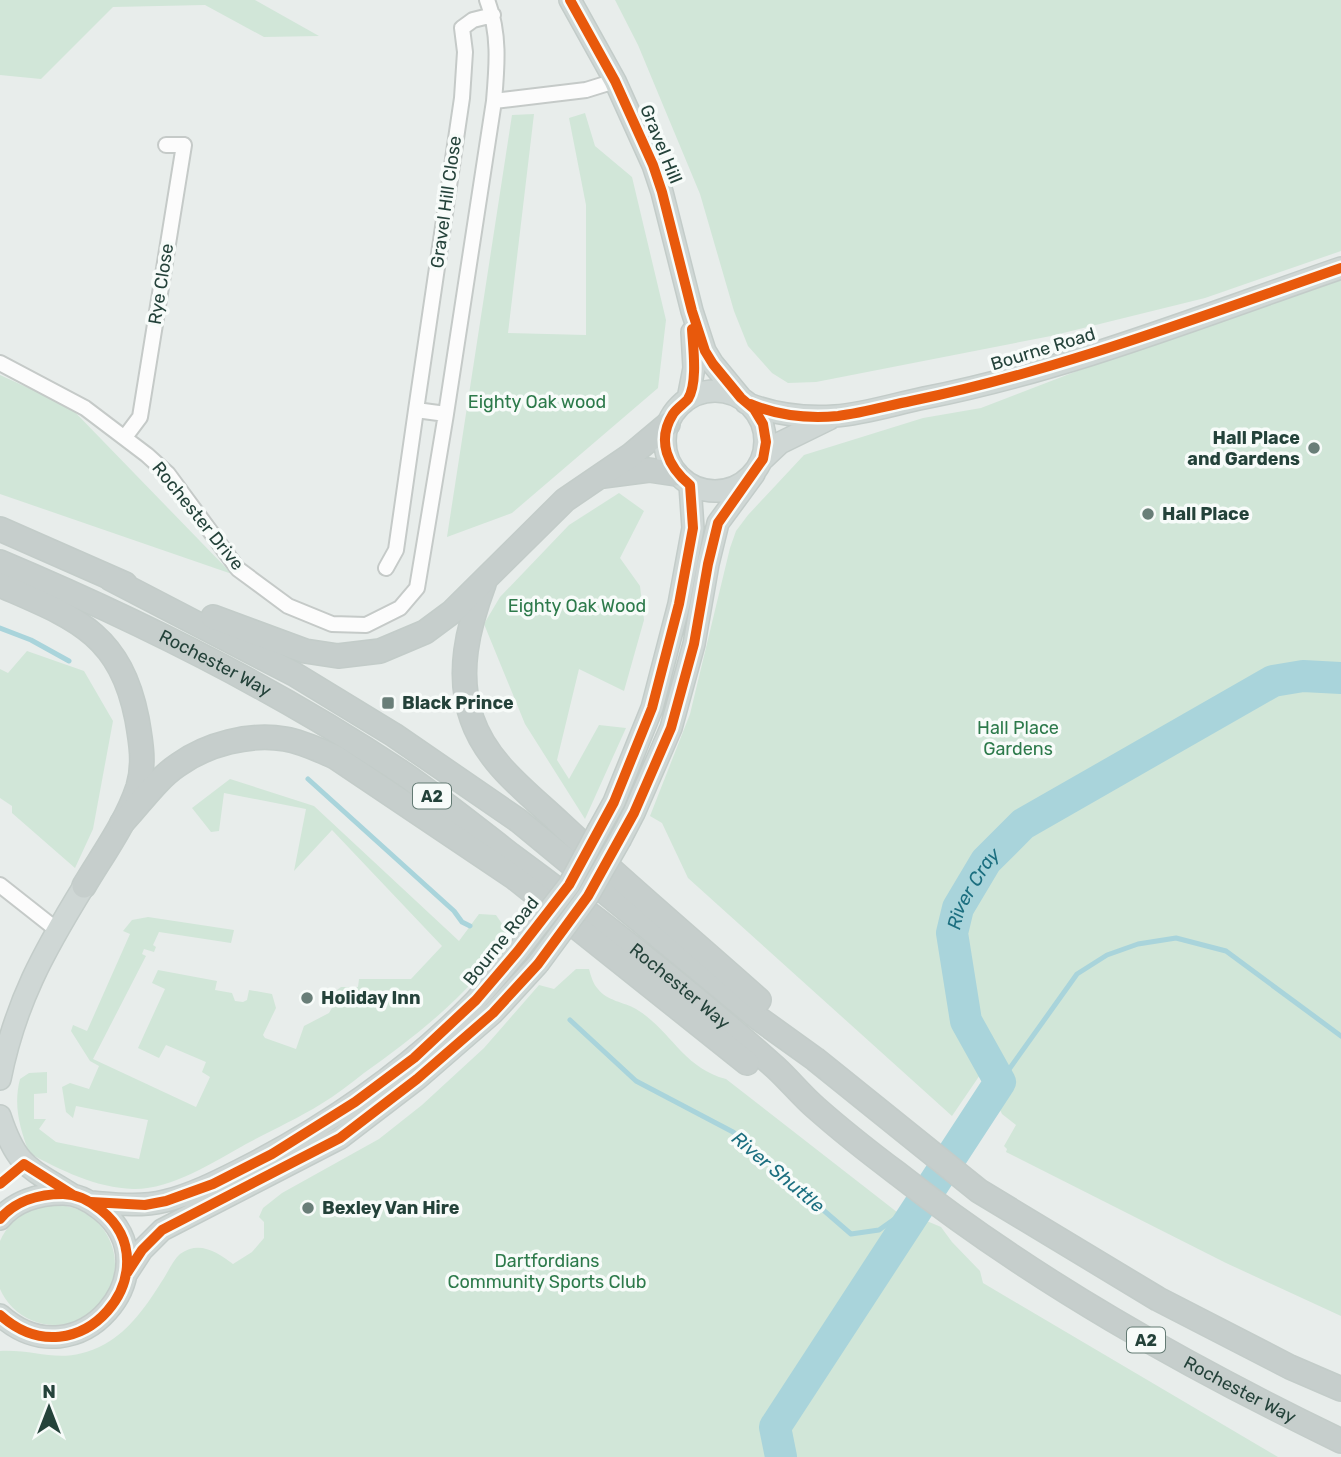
<svg xmlns="http://www.w3.org/2000/svg" width="1341" height="1457" font-family="Rubik,sans-serif">
	<style>
		.green { fill: #d1e6d8 }
		.lines { fill: none; stroke-linecap: round; stroke-linejoin: round }
		.stream { stroke: #a9d4db; stroke-width: 5 }
		.river { stroke: #a9d4db; stroke-width: 32 }
		.minor-casing { stroke: #c5cac8; stroke-width: 18 }
		.primary-casing { stroke: #c3ccc9; stroke-width: 24 }
		.trunk-casing { stroke: #c3ccc9; stroke-width: 26 }
		.minor { stroke: #fcfcfc; stroke-width: 14 }
		.primary { stroke: #cfd7d5; stroke-width: 21 }
		.trunk { stroke: #c6cecc; stroke-width: 23 }
		.primary-bridge-casing { stroke: #c3ccc9; stroke-width: 24; stroke-linecap: butt }
		.primary-bridge { stroke: #cfd7d5; stroke-width: 21 }
		.cycleway-casing { stroke: #f7fbf9; stroke-width: 15 }
		.cycleway { stroke: #e8590c; stroke-width: 10 }
		.poi-dot { fill: #697e78; stroke: #f7fbf9; stroke-width: 2.5 }
		.labels { text-anchor: middle; dominant-baseline: central; stroke-width: 7; stroke-linejoin: round; paint-order: stroke }
		.shield { fill: #f7fbf9; stroke: #637a73; stroke-width: 2 }
		.shield-label { font-size: 16px; font-weight: bold; fill: #24423a }
		.street-label { font-size: 18px; fill: #24423a; stroke: #f7fbf9 }
		.park-label { font-size: 18px; fill: #2d7a4b; stroke: #f7fbf9 }
		.poi-label { font-size: 18px; font-weight: bold; fill: #24423a; stroke: #f7fbf9; text-anchor: start }
		.water-label { font-size: 19px; font-style: italic; fill: #1c6f80; stroke: #f7fbf9 }
	</style>
	<rect width="100%" height="100%" fill="#e8edeb"/>
	<path class="green" d="M0,0H255L319,36L264,37L205,5L113,7L41,79L0,75Z
		M615,0H1341V251L1205,298L1051,336L816,382L788,383L772,373L748,346L734,311L700,194L638,45Z
		M585,113L595,146L632,177L666,320L658,388L512,513L447,537L512,115L534,114L508,333L586,335V205L569,118Z
		M1341,278V1316L1226,1263L1006,1152L1007,1149L1004,1146L1016,1125L1002,1114L982,1072L952,1116L688,878L662,823L650,816L690,714L730,548L736,531L748,515L804,455L923,418L981,408L1210,320Z
		M0,375L70,407L232,574L0,494Z
		M619,493L644,511L620,558L640,586L644,620L624,691L579,669L557,760L569,779L599,725L626,728L585,819L525,724L484,624L500,597L569,525Z
		M27,651L84,671L113,721L93,829L75,868L12,813V806L0,798V669L8,673Z
		M230,779L314,806L459,941L479,914L496,915L509,934C475,991 417,1035 364,1073C350,1084 336,1095 321,1104C297,1119 270,1131 246,1144C214,1162 170,1190 133,1189C97,1188 60,1170 29,1153C20,1128 13,1106 20,1079L29,1073L47,1072V1093L34,1094V1119H46L39,1129L56,1142L139,1159L148,1120L76,1106L73,1118L66,1112L62,1087L70,1083L89,1089L99,1066L90,1061L71,1031L73,1025L87,1031L130,934L123,931L132,920L148,917L234,930L231,943L159,932L153,945L156,947L154,952L144,949L142,954L146,956L93,1059L196,1107L210,1077L202,1072L206,1062L166,1045L159,1058L138,1048L165,989L152,983L158,970L217,981L215,990L232,993L235,1001L243,1002L247,1000L249,990L272,994L276,1008L263,1035L265,1038L296,1049L304,1026L329,1013L336,1001L333,993L341,987H358L359,979H411L442,946L332,830L294,871L306,809L224,793L219,831L211,832L192,808Z
		M576,969H589C591,976 593,984 598,989C607,1001 624,1002 636,1009C671,1030 683,1068 726,1079L911,1223L922,1219L941,1227L952,1242L980,1271L983,1283L1278,1457H0V1351C41,1349 62,1367 105,1344C130,1330 147,1305 162,1281C167,1274 173,1260 180,1254C199,1240 217,1252 233,1264L252,1252L264,1238V1222L259,1217L263,1208L282,1193L379,1139L422,1105L484,1048L539,985L554,989Z
		M-5 1265a60 60 0 1 1 120 0a60 60 0 1 1-120 0Z"/>
	<g class="lines">
		<path class="stream" d="M0,628L31,640L69,661
			M308,779L454,911L462,922L470,926
			M570,1020L636,1081L733,1132L851,1234L879,1230L920,1201
			M1000,1082L1077,974L1107,955L1138,944L1176,938L1226,951L1341,1036"/>
		<path class="river" id="s1" d="M781,1457L775,1427L1000,1082L966,1021L952,933L958,908L986,861L1023,824L1273,681L1303,676L1341,678"/>
		<defs>
			<path id="minor" d="M487,0C500,33 497,66 494,101L446,414L416,410L462,98L465,52L462,28L473,20L493,15
				M494,101L586,90L615,81
				M0,363L85,408L147,455L168,474L238,569L288,606L332,624L366,625L400,608L417,588L446,414
				M125,437L140,417L184,145H166
				M386,568L396,550L416,410
				M0,885L57,930"/>
			<path id="primary" d="M570,0L615,81L653,165L662,192L692,311L705,351L713,364L741,398
				M665 441a50 50 0 1 1 100 0a50 50 0 1 1-100 0Z
				M688,399L694,368L692,332
				M746,403C775,415 804,418 835,416C864,414 895,404 924,398C1067,370 1204,315 1341,268
				M763,459L780,443L829,419
				M599,829L614,802L652,708L679,604L693,528L690,485
				M621,838L634,813L671,728L694,644L708,564L718,523L754,474
				M0,1079C15,1003 44,951 84,886
				M0,1116C17,1167 28,1167 71,1194
				M91,1202C116,1204 141,1207 165,1201C194,1194 222,1179 248,1166C331,1123 410,1068 475,1001C490,985 503,968 517,952
				M0,1219C15,1201 39,1194 63,1194C78,1194 90,1201 101,1210C174,1268 79,1386 0,1315
				M127,1273L142,1250L162,1230L340,1138L417,1079L493,1013L538,964"/>
			<g id="trunk">
				<path d="M603,476L649,470L676,474"/>
				<path d="M0,529L125,584"/>
				<path id="s2" d="M0,562C140,621 275,688 401,772C439,798 475,827 511,855C602,922 691,992 776,1068C790,1081 802,1096 816,1108C842,1131 870,1153 898,1174C1034,1281 1186,1366 1341,1441"/>
				<path d="M111,579L294,674L394,735L519,821L758,1018L815,1059L979,1191L1158,1299L1290,1367L1341,1389"/>
				<path d="M484,584C468,627 456,674 472,719C487,763 527,792 560,823C625,884 693,941 759,1000"/>
				<path d="M0,585C73,617 120,632 137,719C141,742 145,764 138,787C126,823 103,854 84,886"/>
				<path d="M213,617L305,651L338,656L380,651L425,632L452,612L565,500L631,455L668,424"/>
				<path d="M122,823C140,804 157,779 178,765C207,744 250,733 285,739C303,742 319,750 335,757L515,878L747,1063"/>
			</g>
		</defs>
		<use href="#minor" class="minor-casing"/>
		<use href="#primary" class="primary-casing"/>
		<use href="#trunk" class="trunk-casing"/>
		<use href="#minor" class="minor"/>
		<use href="#primary" class="primary"/>
		<use href="#trunk" class="trunk"/>
		<defs>
			<path id="primary-bridge" d="M517,952L569,885L599,829
				M538,964L588,896L621,838"/>
		</defs>
		<use href="#primary-bridge" class="primary-bridge-casing"/>
		<use href="#primary-bridge" class="primary-bridge"/>
		<defs>
			<path id="cycleway" d="M750,404C777,415 808,419 838,416C862,413 887,406 911,401C1058,371 1199,317 1341,268
				M0,1184L24,1164L73,1195
				M91,1202L145,1205L166,1201L213,1184L272,1154L355,1102L414,1058L476,1000L517,952L569,885L614,802L652,708L679,604L693,528L690,485C668,467 656,441 673,414C677,408 684,404 688,399C698,383 693,347 692,329
				M0,1219C15,1201 39,1194 63,1194C78,1194 90,1201 101,1210C174,1268 79,1386 0,1315
				M127,1273L142,1250L162,1230L340,1138L417,1079L493,1013L538,964L588,896L634,813L671,728L694,644L708,564L718,523L763,459L766,442L763,424L754,409L741,398L713,364L705,351L692,311L662,192L653,165L615,81L570,0"/>
		</defs>
		<use href="#cycleway" class="cycleway-casing"/>
		<use href="#cycleway" class="cycleway"/>
	</g>
	<g class="poi-dot">
		<circle cx="1314" cy="448" r="7"/>
		<circle cx="1148" cy="514" r="7"/>
		<rect x="381" y="696" width="14" height="14" rx="3.5"/>
		<circle cx="307" cy="998" r="7"/>
		<circle cx="308" cy="1208" r="7"/>
	</g>
	<g class="labels">
		<g class="shield">
			<rect x="413" y="783.5" width="38" height="25" rx="5"/>
			<rect x="1127" y="1327.5" width="38" height="25" rx="5"/>
		</g>
		<g class="shield-label">
			<text x="432" y="796">A2</text>
			<text x="1146" y="1340">A2</text>
		</g>
		<g class="street-label">
			<text transform="translate(661 144) rotate(68)">Gravel Hill</text>
			<text transform="translate(446 202) rotate(-82)">Gravel Hill Close</text>
			<text transform="translate(161 284) rotate(-81)">Rye Close</text>
			<text transform="translate(1043 349) rotate(-17)">Bourne Road</text>
			<text transform="translate(198 516) rotate(51)">Rochester Drive</text>
			<text stroke="none"><textPath href="#s2" startOffset="238">Rochester Way</textPath></text>
			<text transform="translate(501 941) rotate(-51)">Bourne Road</text>
			<text stroke="none"><textPath href="#s2" startOffset="805">Rochester Way</textPath></text>
			<text stroke="none"><textPath href="#s2" startOffset="1498">Rochester Way</textPath></text>
		</g>
		<g class="park-label">
			<text x="537" y="402">Eighty Oak wood</text>
			<text x="577" y="606">Eighty Oak Wood</text>
			<text x="1018" y="728">Hall Place<tspan x="1018" dy="21">Gardens</tspan></text>
			<text x="547" y="1261">Dartfordians<tspan x="547" dy="21">Community Sports Club</tspan></text>
		</g>
		<g class="poi-label">
			<text x="1300" y="438" text-anchor="end">Hall Place<tspan x="1300" dy="21">and Gardens</tspan></text>
			<text x="1162" y="514">Hall Place</text>
			<text x="402" y="703">Black Prince</text>
			<text x="321" y="998">Holiday Inn</text>
			<text x="322" y="1208">Bexley Van Hire</text>
		</g>
		<g class="water-label">
			<text stroke="none"><textPath href="#s1" startOffset="651">River Cray</textPath></text>
			<text transform="translate(778 1172) rotate(40)">River Shuttle</text>
		</g>
	</g>
	<g transform="translate(49 1408)" stroke="#f7fbf9" stroke-width="5" paint-order="stroke">
	<path d="M0-5L12 26L0 18L-12 26Z" fill="#24423a"/>
	<text y="-10" font-size="19" font-weight="bold" text-anchor="middle" fill="#24423a">N</text>
	</g>
</svg>
